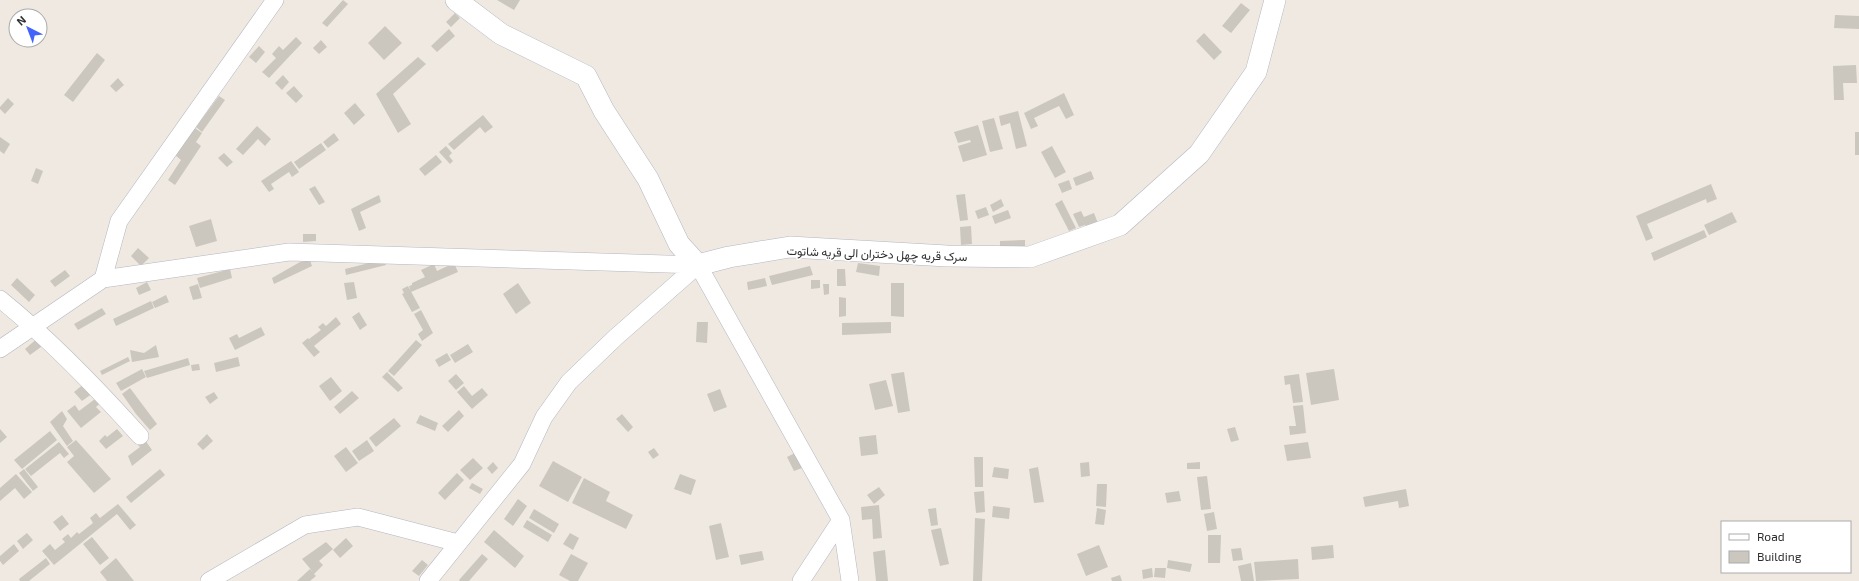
<svg xmlns="http://www.w3.org/2000/svg" width="1859" height="581" font-family="'Exo 2',Vazirmatn,sans-serif">
	<style>
		.building { fill: #cbc7bf }
		.lines { fill: none; stroke-linecap: round; stroke-linejoin: round }
		.minor-casing { stroke: #b4b7c1; stroke-width: 18 }
		.tertiary-casing { stroke: #b4b7c1; stroke-width: 22 }
		.minor { stroke: #fff; stroke-width: 17 }
		.tertiary { stroke: #fff; stroke-width: 21 }
		.labels { text-anchor: middle; dominant-baseline: central; stroke-width: 3; stroke-linejoin: round; paint-order: stroke }
		.street-label { font-size: 12px; fill: #2e2e2e; stroke: #fff }
	</style>
	<rect width="100%" height="100%" fill="#efe9e1"/>
	<path class="building" d="M343,0L348,4L327,27L322,23Z
		M497,0H520L514,10Z
		M1241,3L1250,10L1231,33L1222,26Z
		M455,13L460,18L451,27L446,22Z
		M1835,15L1859,16V29L1834,28Z
		M385,26L402,43L384,60L368,43Z
		M449,29L455,36L437,52L431,46Z
		M1204,33L1222,52L1214,60L1196,41Z
		M296,37L302,43L269,78L262,72L276,58L272,54L279,46L283,50Z
		M321,40L327,47L319,54L313,48Z
		M259,46L265,52L256,63L249,57Z
		M97,53L105,60L73,102L64,95Z
		M418,57L426,64L393,94L411,124L398,133L376,94Z
		M1856,65L1857,83H1843L1844,100H1834L1833,66Z
		M283,75L289,82L282,90L275,83Z
		M118,78L124,85L116,92L110,86Z
		M294,86L303,96L296,103L286,93Z
		M1064,93L1074,115L1066,119L1059,106L1034,118L1038,126L1031,129L1024,113Z
		M219,96L225,100L202,132L196,127Z
		M8,98L14,104L5,114L0,109V107Z
		M355,103L365,115L354,125L344,113Z
		M1018,111L1027,146L1016,149L1010,123L1001,126L999,116Z
		M483,115L493,127L485,133L480,127L454,150L448,144Z
		M994,118L1003,149L990,152L982,121Z
		M978,125L987,155L963,162L958,146L971,142L970,140L958,143L954,132Z
		M257,126L271,139L265,146L258,139L243,155L236,149Z
		M195,128L202,133L196,142L201,146L175,185L168,180L181,160L175,155Z
		M1855,132H1859V155H1855Z
		M334,133L339,140L328,148L323,142Z
		M0,137L10,144L4,154L0,151Z
		M321,143L326,150L299,169L294,162Z
		M446,146L452,153L449,156L453,161L450,164L439,152Z
		M1052,146L1066,172L1055,178L1041,152Z
		M224,153L233,162L227,167L218,158Z
		M436,155L442,162L425,176L419,169Z
		M291,161L299,172L292,177L289,172L271,184L274,189L269,192L261,181Z
		M36,168L43,171L38,184L31,181Z
		M1091,171L1094,179L1076,186L1073,178Z
		M1069,180L1072,189L1062,193L1058,184Z
		M1711,184L1717,199L1707,203L1706,199L1647,224L1653,238L1646,241L1636,216Z
		M315,186L325,202L319,205L309,189Z
		M965,194L968,220L960,221L956,195Z
		M379,195L381,202L360,212L366,228L359,231L351,209Z
		M1001,199L1004,206L993,212L990,205Z
		M1062,200L1076,228L1069,231L1055,204Z
		M986,207L989,215L978,219L975,211Z
		M1008,210L1011,218L995,224L992,216Z
		M1081,211L1084,217L1094,213L1099,226L1088,230L1085,225L1079,227L1073,214Z
		M1732,212L1737,222L1709,235L1704,225Z
		M211,219L217,241L196,247L189,226Z
		M971,226L972,244L961,245L960,227Z
		M1704,230L1707,237L1654,261L1651,253Z
		M303,234H316V241L303,242Z
		M1025,240V247L1000,248V241Z
		M138,248L149,258L141,266L131,256Z
		M385,259L386,265L346,275L345,269Z
		M310,260L312,266L274,284L272,278L300,262Z
		M454,263L458,272L411,292L409,286L412,285V283L425,277L421,270L434,264L437,271Z
		M858,263L880,266L879,276L856,272Z
		M810,266L813,275L772,285L769,276Z
		M230,269L232,278L200,288L197,278Z
		M837,269H845L846,286H837Z
		M65,270L70,276L55,287L50,281Z
		M17,278L35,295L29,302L11,285Z
		M765,278L767,286L748,290L747,282Z
		M811,280H820V288L811,289Z
		M147,282L151,290L139,295L136,288Z
		M354,282L357,298L347,300L344,283Z
		M518,283L531,303L516,314L503,294Z
		M891,283H904V317L891,316Z
		M198,284L202,298L193,300L189,287Z
		M823,284H829V294L824,295Z
		M408,286L420,308L412,312L402,294L404,293L402,289Z
		M166,295L169,302L155,308L152,302Z
		M839,297L846,298V316L839,317Z
		M151,301L154,308L116,326L113,319Z
		M102,308L106,314L78,330L74,324Z
		M421,310L433,333L422,341L418,334L423,330L414,314Z
		M359,312L367,325L360,330L352,317Z
		M336,317L341,324L314,346L320,352L314,357L302,343L308,338L312,343L309,339L321,330L318,327L323,323L326,326Z
		M697,322H708L707,343L696,342Z
		M891,322V333L842,335V323Z
		M261,327L265,335L235,350L229,338L237,334L239,338Z
		M39,337L45,344L30,355L25,349Z
		M416,340L422,345L394,376L388,371Z
		M468,344L473,352L455,363L450,355Z
		M156,345L159,357L132,362L130,350L144,353Z
		M447,353L451,360L439,367L435,360Z
		M128,357L130,361L102,375L100,371Z
		M238,357L240,366L216,372L214,363Z
		M188,358L190,365L147,378L144,371Z
		M199,364L200,370L192,371L191,365Z
		M142,369L146,377L121,391L116,383Z
		M1334,369L1339,400L1311,405L1306,373Z
		M387,372L403,388L398,392L382,377Z
		M904,372L910,411L898,413L891,374Z
		M456,374L464,383L456,390L448,381Z
		M1299,374L1303,402L1293,403L1290,384L1285,385L1284,376Z
		M331,377L342,391L330,401L319,386Z
		M886,380L893,406L875,410L869,384Z
		M85,383L93,393L82,401L74,392Z
		M464,386L472,396L482,388L488,395L472,409L457,392Z
		M130,388L157,424L150,430L136,414L122,394Z
		M720,389L727,407L714,412L707,394Z
		M352,391L359,398L340,414L334,407Z
		M214,392L218,398L210,404L205,397Z
		M99,396L103,401L96,407L101,412L81,428L67,411L75,405L79,411Z
		M1303,405L1306,433L1290,435L1289,426H1296L1293,406Z
		M459,410L464,416L448,432L442,426Z
		M62,411L67,419L63,426L73,441L67,446L50,422Z
		M622,414L633,427L628,432L616,419Z
		M420,415L438,423L435,431L416,423Z
		M394,418L401,426L376,447L369,438Z
		M1235,427L1239,440L1231,442L1227,429Z
		M0,429L7,437L0,443Z
		M117,429L123,436L106,449L99,441L105,435L107,437Z
		M50,431L57,440L22,469L14,460Z
		M207,434L213,441L203,450L197,444Z
		M876,435L878,454L861,456L859,437Z
		M76,440L111,479L94,493L67,462L74,456L67,447Z
		M145,440L152,450L132,466L128,456L140,447L138,445Z
		M367,440L374,451L359,461L352,451Z
		M59,442L69,454L64,458L60,453L31,476L25,469Z
		M1308,442L1311,458L1287,461L1284,445Z
		M346,447L358,463L346,472L334,456Z
		M654,448L659,455L653,459L648,452Z
		M795,453L802,468L794,471L787,457Z
		M974,457H983V487H975Z
		M473,458L483,468L470,480L460,470Z
		M553,461L582,477L568,502L539,486Z
		M493,462L498,468L492,474L487,468Z
		M1089,462L1090,476L1081,477L1080,463Z
		M1200,462V469H1187V463Z
		M994,467L1009,469L1008,479L992,477Z
		M1038,467L1044,502L1034,503L1029,469Z
		M24,469L38,487L33,491L19,473Z
		M160,469L165,475L131,503L126,497Z
		M457,473L464,480L445,500L438,493Z
		M16,474L32,492L24,499L15,488L0,501V488Z
		M680,474L696,480L691,495L674,489Z
		M1207,476L1211,509L1201,510L1197,477Z
		M584,478L610,492L606,501L633,515L626,529L572,503Z
		M472,483L483,489L480,494L469,488Z
		M1097,484H1107L1106,507L1096,506Z
		M879,487L885,495L874,504L867,495Z
		M1406,489L1409,506L1399,508L1398,501L1365,507L1363,497Z
		M984,491L985,512L976,513L974,492Z
		M1179,491L1181,501L1167,503L1165,493Z
		M518,499L527,506L513,526L504,519Z
		M118,504L136,525L130,530L117,514L54,565L42,551L50,544L55,550L65,542L62,539L68,534L71,538L77,532L79,534L93,523L90,518L96,513L100,518Z
		M879,505L882,538L873,539L872,519L862,520L861,507Z
		M993,506L1010,508L1009,519L992,517Z
		M936,508L938,525L931,526L928,509Z
		M1097,508L1106,510L1104,525L1095,524Z
		M534,509L559,524L554,533L529,518Z
		M1214,512L1217,529L1207,531L1204,514Z
		M62,515L69,524L60,531L53,522Z
		M975,518L985,519L982,581H973Z
		M527,520L552,535L548,542L523,527Z
		M721,523L729,557L716,560L709,526Z
		M941,528L949,564L940,566L931,530Z
		M494,530L524,556L515,568L484,542Z
		M27,533L33,540L23,549L17,541Z
		M570,533L579,538L573,550L563,544Z
		M1208,535H1221L1220,563H1208Z
		M92,537L109,558L100,565L83,544Z
		M346,538L353,546L340,558L333,550Z
		M326,542L333,549L319,561L323,565L314,574L316,576L310,581H297L310,569L313,572L302,559Z
		M14,544L19,551L3,565L0,561V556Z
		M1099,545L1108,567L1086,576L1077,554Z
		M1333,545L1334,558L1312,560L1311,547Z
		M1241,548L1243,560L1233,561L1231,549Z
		M885,550L888,581H876L873,552Z
		M762,551L764,560L741,565L739,555Z
		M482,554L488,559L469,581H460L459,580Z
		M571,554L588,563L578,581H570L559,575Z
		M46,558L50,564L29,581H20L19,579Z
		M116,558L134,581H107L100,572Z
		M1298,559L1299,579L1256,581L1254,562Z
		M422,560L428,565L419,576L412,571Z
		M1168,560L1192,564L1190,572L1167,568Z
		M1251,563L1254,581H1241L1238,566Z
		M1152,568L1153,577L1143,579L1142,570Z
		M1155,568H1166L1165,578L1154,577Z
		M1120,575L1122,581H1112L1111,578Z"/>
	<g class="lines">
		<defs>
			<path id="minor" d="M698,265L841,520L850,581
				M103,279L119,221L275,0
				M0,299C51,340 96,387 140,436
				M0,349L103,279L289,252L698,265
				M209,581L305,525L358,517L458,543
				M428,581L522,464L544,417L569,382L616,337L698,265
				M801,581L841,520"/>
			<path id="tertiary" d="M456,0L501,34L586,76L604,111L648,179L679,244L698,265L729,257L790,247L947,256L1030,257L1120,225L1199,154L1256,72L1275,0"/>
		</defs>
		<use href="#minor" class="minor-casing"/>
		<use href="#tertiary" class="tertiary-casing"/>
		<use href="#minor" class="minor"/>
		<use href="#tertiary" class="tertiary"/>
	</g>
	<g class="labels">
		<g class="street-label">
			<text transform="translate(877 253) rotate(2)">سرک قریه چهل دختران الی قریه شاتوت</text>
		</g>
	</g>
	<rect x="1721" y="521" width="130" height="52" fill="#ffffff" stroke="#ababab"/>
	<rect x="1729" y="534" width="20" height="6" fill="#ffffff" stroke="#ababab"/>
	<text x="1757" y="541" font-size="12" fill="#2e2e2e">Road</text>
	<rect x="1729" y="551" width="20" height="12" fill="#cbc7bf" stroke="#ababab"/>
	<text x="1757" y="561" font-size="12" fill="#2e2e2e">Building</text>
	<g transform="translate(28 28) rotate(318)"><circle r="19" fill="#ffffff" stroke="#ababab"/>
	<path d="M0-3L7 15L0 10L-7 15Z" fill="#4264fb"/>
	<text y="-6" font-size="11" font-weight="bold" text-anchor="middle" fill="#2e2e2e">N</text>
	</g>
</svg>
